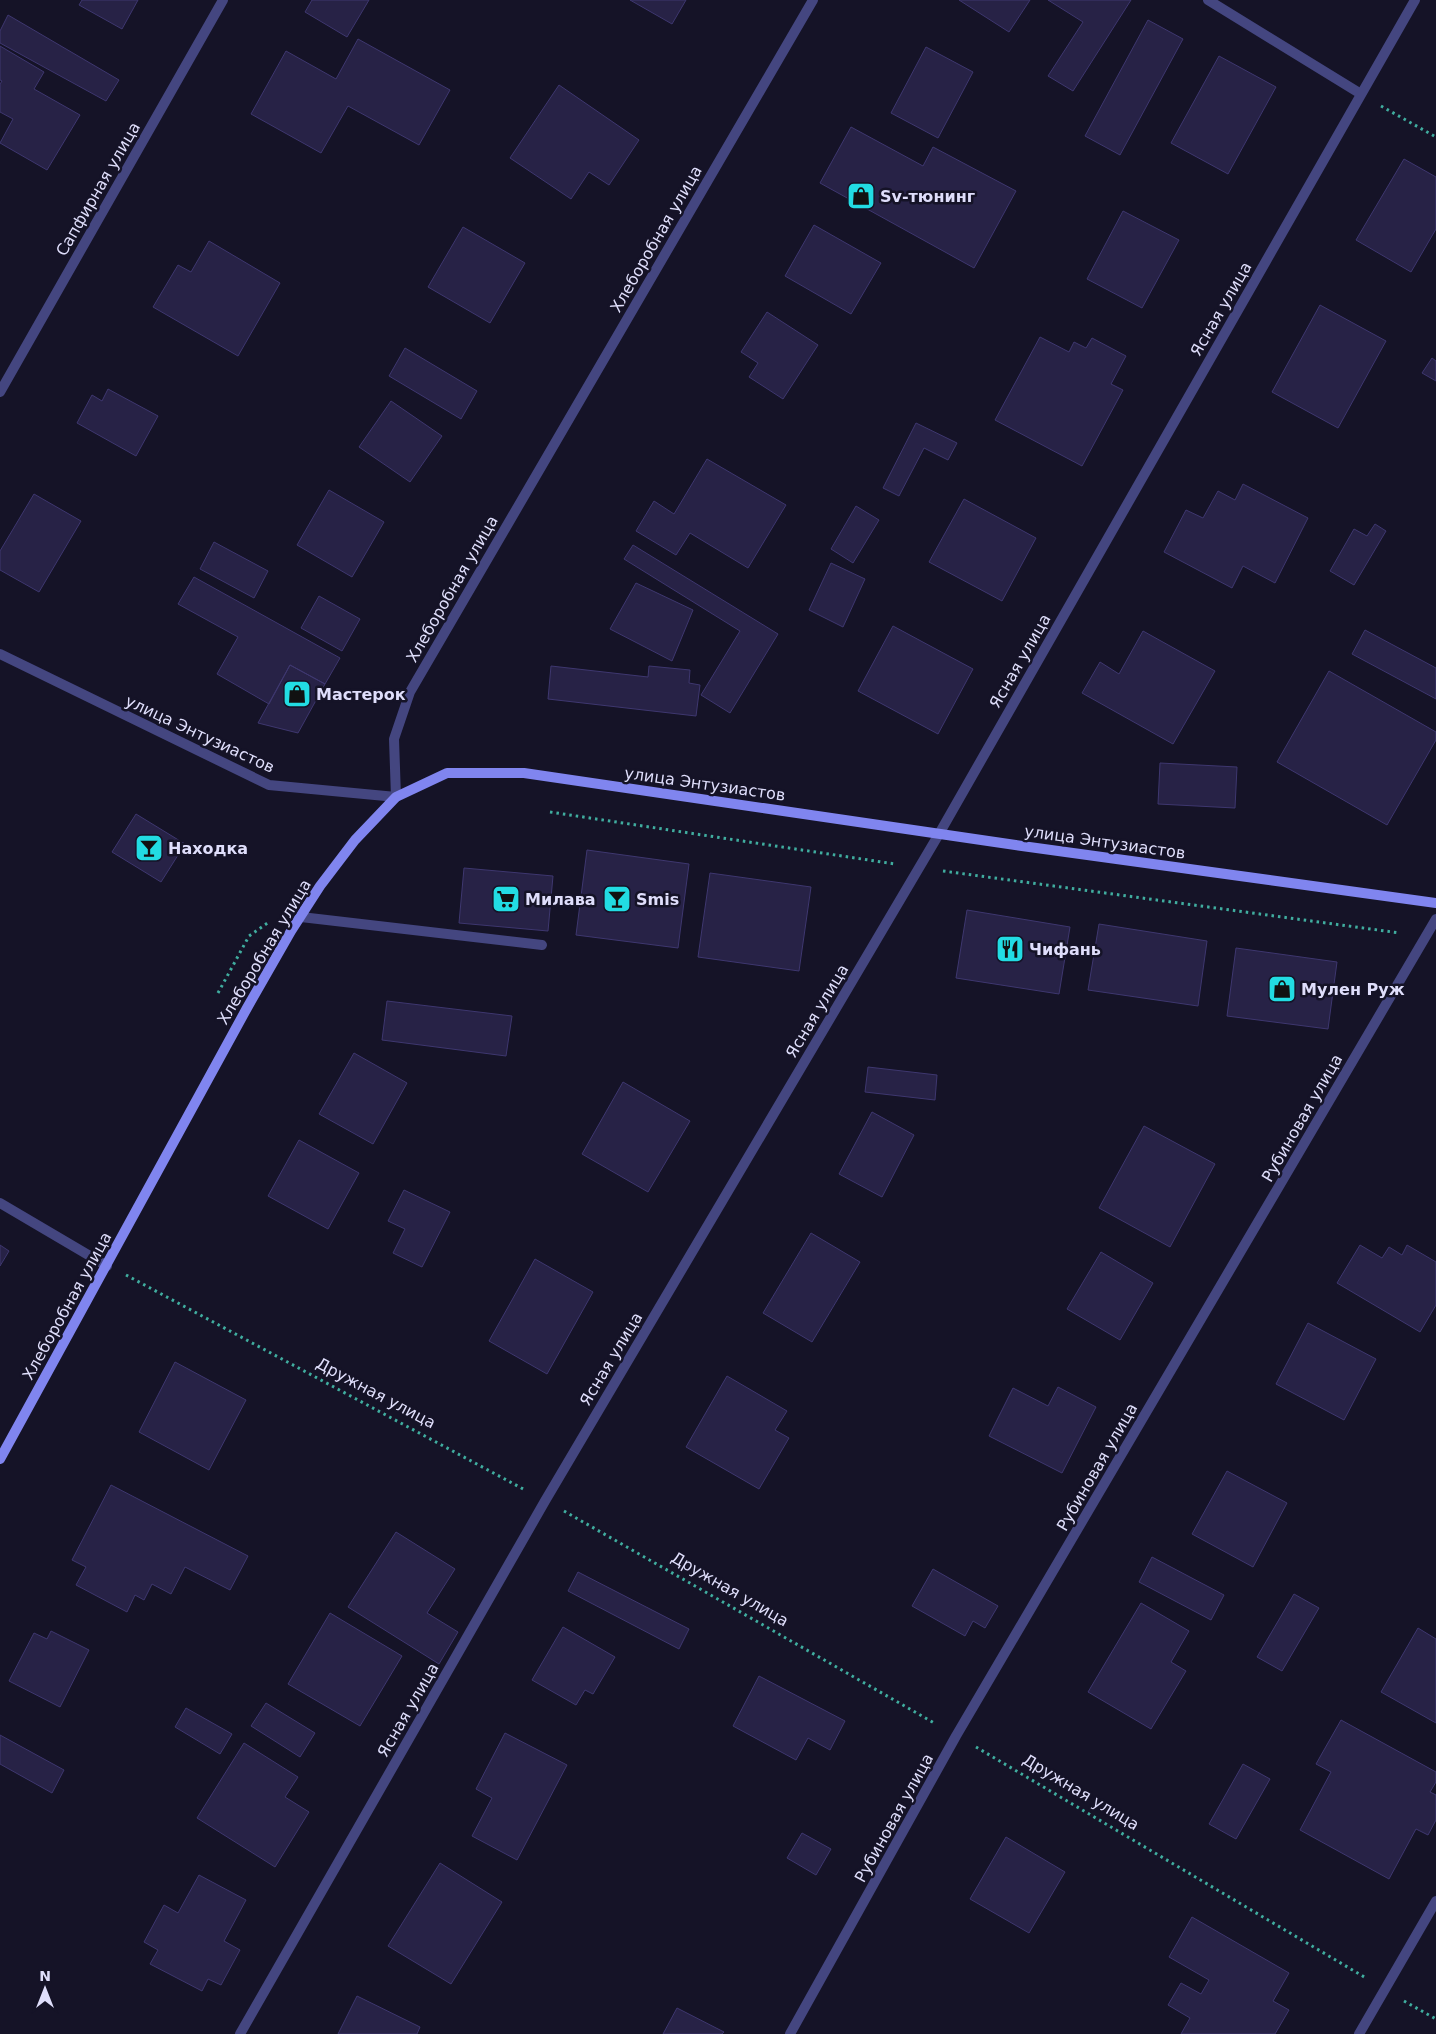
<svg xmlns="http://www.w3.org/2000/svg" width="1436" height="2034" font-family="'DejaVu Sans',sans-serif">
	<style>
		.building { fill: #272246; stroke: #3e376f }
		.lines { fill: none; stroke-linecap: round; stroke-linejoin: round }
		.path { stroke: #40ad9f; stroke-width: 3; stroke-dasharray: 2.5 4; stroke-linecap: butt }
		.lane { stroke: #444680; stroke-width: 10 }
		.street { stroke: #444680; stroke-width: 10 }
		.secondary { stroke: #8085ef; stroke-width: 10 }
		.labels { text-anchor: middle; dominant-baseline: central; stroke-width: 5; stroke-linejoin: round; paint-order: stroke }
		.street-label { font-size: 16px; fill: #dfdefb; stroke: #151327 }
		.poi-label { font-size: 16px; font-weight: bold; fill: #dfdefb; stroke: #151327; text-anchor: start }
	</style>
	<rect width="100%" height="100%" fill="#151327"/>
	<path class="building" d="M82,0H138L122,29L79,5Z
		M312,0H369L347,37L305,12Z
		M630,0H686L672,24Z
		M959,0H1030L1009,32Z
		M1048,0H1131L1073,91L1048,76L1083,22Z
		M8,15L119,80L106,101L0,43V31Z
		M1148,20L1183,39L1120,155L1085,136Z
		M358,39L450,90L419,145L348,106L321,153L251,114L286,51L336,79Z
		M0,46L44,72L34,89L80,115L47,170L0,143L13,119L0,112V84L2,81L0,80Z
		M926,47L973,72L938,138L891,113Z
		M1219,56L1276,87L1228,174L1171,143Z
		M559,85L639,140L609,185L589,172L571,199L510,158Z
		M851,127L923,166L933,147L1016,191L974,268L820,183Z
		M1404,159L1436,177V229L1411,272L1356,240Z
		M1123,211L1179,240L1142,308L1087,279Z
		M814,225L881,263L851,314L785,276Z
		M463,227L525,263L490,323L428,287Z
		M209,241L280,283L238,356L153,307L178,265L191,272Z
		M1320,305L1386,341L1338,428L1272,392Z
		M767,312L818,345L783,399L749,377L758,363L741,352Z
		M1040,337L1069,352L1074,342L1086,348L1092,338L1126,356L1111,384L1123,390L1082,466L995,420Z
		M405,348L477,391L461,419L389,376Z
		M1432,358L1436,361V381L1422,373Z
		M108,389L158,416L136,456L77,423L92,395L102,401Z
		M391,401L442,436L410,482L359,447Z
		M916,423L957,443L948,460L924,448L899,496L883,488Z
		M707,459L786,505L748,568L690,533L676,555L636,531L654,501L674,514Z
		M1243,484L1308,518L1275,583L1243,566L1232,588L1164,552L1186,510L1203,518L1218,491L1235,500Z
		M329,490L384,522L352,577L297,545Z
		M34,494L81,521L39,592L0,570V551Z
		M964,499L1036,538L1002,601L929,562Z
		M856,506L879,520L853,563L831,549Z
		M1375,524L1386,531L1354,585L1330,571L1354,529L1367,536Z
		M214,542L268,571L254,598L200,569Z
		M633,545L778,634L730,713L701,695L740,631L624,559Z
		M831,563L865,579L843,627L809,610Z
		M194,577L340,658L325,684L290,665L269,704L217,674L238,637L178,604Z
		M636,583L693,610L672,661L610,629Z
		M319,596L360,619L342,651L301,628Z
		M893,626L973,669L938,734L858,691Z
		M1365,630L1436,668V699L1352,654Z
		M1143,631L1215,671L1173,744L1082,693L1100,662L1119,674Z
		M290,665L325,684L298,733L258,723Z
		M551,666L648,677L649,666L690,670L689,683L700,685L696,716L548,699Z
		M1329,671L1436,732V740L1387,825L1277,762Z
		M1160,763L1237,767L1235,808L1158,804Z
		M136,814L185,844L161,882L112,852Z
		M587,850L689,864L678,948L576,935Z
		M464,868L553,876L548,931L459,923Z
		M710,873L811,887L799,971L698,957Z
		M967,910L1070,927L1059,994L956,978Z
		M1099,924L1207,941L1198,1006L1088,990Z
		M1236,948L1337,962L1328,1029L1227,1016Z
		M387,1001L512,1016L506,1056L382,1040Z
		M354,1053L407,1083L373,1144L319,1114Z
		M868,1067L937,1075L935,1100L865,1092Z
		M623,1082L690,1121L648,1192L582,1154Z
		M872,1112L914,1135L882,1197L839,1174Z
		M1144,1126L1215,1164L1170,1247L1099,1208Z
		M299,1140L359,1173L328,1229L268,1196Z
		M404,1190L450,1212L422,1267L393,1253L405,1229L388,1221Z
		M811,1233L860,1262L812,1342L763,1313Z
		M0,1245L9,1251L0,1266Z
		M1360,1245L1382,1258L1389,1247L1402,1255L1407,1245L1436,1262V1305L1420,1332L1337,1283Z
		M1101,1252L1153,1283L1120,1340L1067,1309Z
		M535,1259L593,1292L547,1374L489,1341Z
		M1308,1323L1376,1359L1344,1420L1276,1384Z
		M175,1362L246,1400L209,1470L139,1432Z
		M727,1376L787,1411L775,1430L789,1438L759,1489L686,1447Z
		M1058,1387L1096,1407L1062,1473L989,1436L1013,1388L1048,1406Z
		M1227,1471L1287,1503L1253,1567L1192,1534Z
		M111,1485L248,1556L230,1590L185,1567L171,1594L152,1584L144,1600L135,1595L127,1612L76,1585L86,1567L72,1560Z
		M396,1532L455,1569L427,1613L458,1632L439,1664L348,1607Z
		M1152,1557L1224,1595L1211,1620L1139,1582Z
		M933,1569L998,1606L985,1628L973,1621L965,1636L912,1606Z
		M578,1572L689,1629L679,1649L568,1591Z
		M1294,1594L1319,1608L1282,1671L1257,1657Z
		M1141,1603L1189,1631L1171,1662L1186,1671L1151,1729L1088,1692Z
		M330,1613L402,1656L360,1726L288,1684Z
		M563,1627L615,1657L593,1694L585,1690L576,1705L532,1680Z
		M1418,1628L1436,1639V1723L1381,1692Z
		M51,1631L89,1650L60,1707L9,1681L34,1633L47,1639Z
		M759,1676L845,1721L830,1750L808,1738L796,1760L733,1726Z
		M266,1703L315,1733L300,1757L251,1726Z
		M186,1708L232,1734L220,1754L175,1727Z
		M1341,1720L1436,1772V1782L1430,1792L1436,1795V1820L1428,1835L1416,1829L1389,1879L1300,1830L1331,1772L1316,1764Z
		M505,1733L567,1765L517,1860L472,1836L492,1798L476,1789Z
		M0,1735L64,1770L52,1793L0,1764Z
		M244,1743L298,1777L285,1797L309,1812L275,1867L197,1818Z
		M1243,1764L1270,1779L1236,1839L1209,1824Z
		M802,1833L831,1849L816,1875L787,1858Z
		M1006,1837L1065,1872L1029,1933L970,1899Z
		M440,1863L502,1902L451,1984L388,1946Z
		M199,1875L246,1900L224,1941L240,1950L221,1985L208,1979L202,1991L150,1964L158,1950L144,1942L164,1905L178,1913Z
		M1192,1917L1289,1973L1273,2001L1289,2010L1275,2034H1181L1190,2018L1168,2005L1181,1983L1201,1994L1209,1980L1169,1957Z
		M357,1996L420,2027L417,2034H338Z
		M677,2008L724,2032L722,2034H663Z"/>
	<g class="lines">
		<path class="path" d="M1381,106L1436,137
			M550,812L895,864
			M943,871L1400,933
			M218,993L249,936L269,922
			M126,1275L525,1490
			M564,1511L936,1724
			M976,1747L1366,1978
			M1404,2001L1436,2019"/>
		<path class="lane" d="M0,654L269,785L396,797
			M301,917L542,945"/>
		<path class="street" d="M1208,0L1361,94
			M0,392L223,0
			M396,797L394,739L410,692L813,0
			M0,1203L107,1266
			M240,2034L545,1501L939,834L1415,0
			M790,2034L956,1736L1436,919
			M1359,2034L1436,1901"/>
		<path class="secondary" d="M0,1459L247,1008L291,931L320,886L355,840L396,797L447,773H524L1022,846L1436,903"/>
	</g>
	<defs>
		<symbol id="shop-square" viewBox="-11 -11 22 22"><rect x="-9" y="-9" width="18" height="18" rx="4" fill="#22dce3" stroke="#151327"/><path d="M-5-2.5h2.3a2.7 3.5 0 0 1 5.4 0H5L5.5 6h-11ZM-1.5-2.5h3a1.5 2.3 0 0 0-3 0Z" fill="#111"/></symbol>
		<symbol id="bar-square" viewBox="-11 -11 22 22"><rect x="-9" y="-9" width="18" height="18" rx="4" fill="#22dce3" stroke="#151327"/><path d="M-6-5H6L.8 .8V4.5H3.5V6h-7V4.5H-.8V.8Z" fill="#111"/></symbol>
		<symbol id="supermarket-square" viewBox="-11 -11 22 22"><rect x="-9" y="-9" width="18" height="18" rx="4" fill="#22dce3" stroke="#151327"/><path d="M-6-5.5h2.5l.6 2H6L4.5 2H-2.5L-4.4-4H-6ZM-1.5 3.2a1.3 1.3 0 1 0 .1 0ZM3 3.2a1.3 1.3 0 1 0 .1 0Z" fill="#111"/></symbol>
		<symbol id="restaurant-square" viewBox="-11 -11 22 22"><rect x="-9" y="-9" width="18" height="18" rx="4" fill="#22dce3" stroke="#151327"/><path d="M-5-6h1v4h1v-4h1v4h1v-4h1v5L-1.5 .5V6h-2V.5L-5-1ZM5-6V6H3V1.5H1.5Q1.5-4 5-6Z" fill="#111"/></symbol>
	</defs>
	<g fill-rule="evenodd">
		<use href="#shop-square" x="845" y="180" width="32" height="32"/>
		<use href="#shop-square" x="281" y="678" width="32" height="32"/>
		<use href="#bar-square" x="133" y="832" width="32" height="32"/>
		<use href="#supermarket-square" x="490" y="883" width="32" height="32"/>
		<use href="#bar-square" x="601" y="883" width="32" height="32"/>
		<use href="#restaurant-square" x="994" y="933" width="32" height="32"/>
		<use href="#shop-square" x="1266" y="973" width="32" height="32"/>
	</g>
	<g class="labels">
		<g class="street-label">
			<text transform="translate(98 189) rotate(-60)">Сапфирная улица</text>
			<text transform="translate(656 239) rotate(-60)">Хлеборобная улица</text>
			<text transform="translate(1221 309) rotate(-60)">Ясная улица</text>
			<text transform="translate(452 589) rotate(-60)">Хлеборобная улица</text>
			<text transform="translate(1020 661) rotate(-60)">Ясная улица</text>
			<text transform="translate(200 734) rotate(25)">улица Энтузиастов</text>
			<text transform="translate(705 784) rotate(8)">улица Энтузиастов</text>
			<text transform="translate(1105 842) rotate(8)">улица Энтузиастов</text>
			<text transform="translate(264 952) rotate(-59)">Хлеборобная улица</text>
			<text transform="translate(817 1011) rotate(-59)">Ясная улица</text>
			<text transform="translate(1302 1118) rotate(-60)">Рубиновая улица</text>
			<text transform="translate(67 1306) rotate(-61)">Хлеборобная улица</text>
			<text transform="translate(611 1359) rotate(-59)">Ясная улица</text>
			<text transform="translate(376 1393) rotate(28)">Дружная улица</text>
			<text transform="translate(1097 1467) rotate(-60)">Рубиновая улица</text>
			<text transform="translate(730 1589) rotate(30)">Дружная улица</text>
			<text transform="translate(408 1710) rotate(-60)">Ясная улица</text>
			<text transform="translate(1081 1792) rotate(31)">Дружная улица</text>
			<text transform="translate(894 1818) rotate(-61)">Рубиновая улица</text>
		</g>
		<g class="poi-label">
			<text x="880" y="196">Sv-тюнинг</text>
			<text x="316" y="694">Мастерок</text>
			<text x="168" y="848">Находка</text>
			<text x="525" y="899">Милава</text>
			<text x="636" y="899">Smis</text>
			<text x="1029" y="949">Чифань</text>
			<text x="1301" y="989">Мулен Руж</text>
		</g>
	</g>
	<g transform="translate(45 1989)" stroke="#151327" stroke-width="4" paint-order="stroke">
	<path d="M0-4L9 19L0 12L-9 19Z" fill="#dfdefb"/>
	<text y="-8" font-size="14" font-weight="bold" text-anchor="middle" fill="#dfdefb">N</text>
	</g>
</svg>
